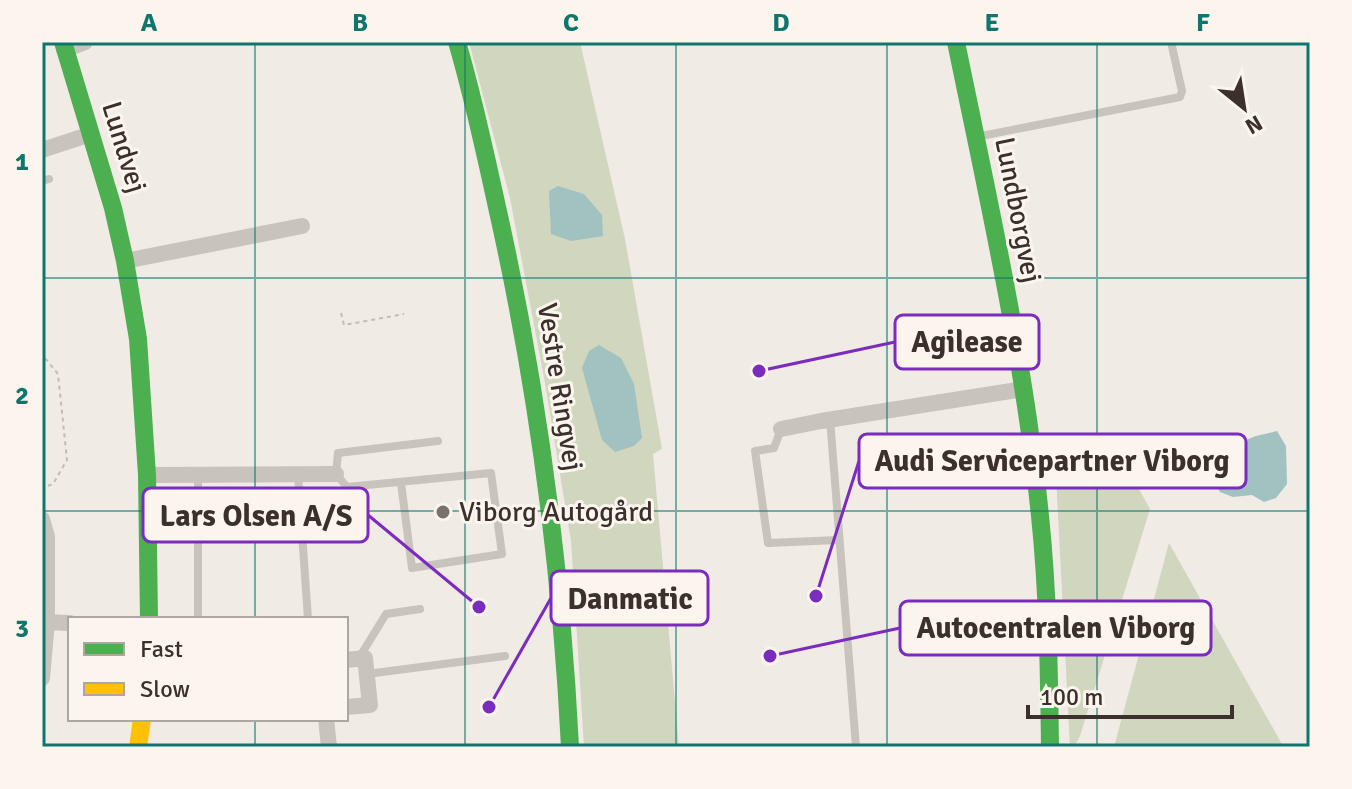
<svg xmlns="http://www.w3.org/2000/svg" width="1352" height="789" font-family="Signika,sans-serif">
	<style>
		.green { fill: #d1d6bf }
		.water { fill: #a1c2c1 }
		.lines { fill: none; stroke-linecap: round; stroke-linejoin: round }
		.path { stroke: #c2bbb6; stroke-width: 2; stroke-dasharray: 4 4; stroke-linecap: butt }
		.lane { stroke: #c9c3be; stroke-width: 8 }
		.street { stroke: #c9c3be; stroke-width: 16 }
		.fast { stroke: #4caf50; stroke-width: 18 }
		.slow { stroke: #ffc107; stroke-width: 18 }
		.grid { fill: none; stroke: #0f766e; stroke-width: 2; stroke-opacity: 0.55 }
		.poi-dot { fill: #7a716c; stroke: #fbf5ee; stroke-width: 3 }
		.labels { text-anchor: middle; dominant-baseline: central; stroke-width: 6; stroke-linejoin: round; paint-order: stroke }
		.street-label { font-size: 28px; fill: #3b302b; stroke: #fbf5ee }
		.poi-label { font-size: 28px; fill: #3b302b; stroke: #fbf5ee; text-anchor: start }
		.leader { fill: none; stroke: #7b2cbf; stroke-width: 3 }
		.callout-dot { fill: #7b2cbf; stroke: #fbf5ee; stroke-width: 3 }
		.callout { fill: #fbf5ee; stroke: #7b2cbf; stroke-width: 3 }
		.callout-label { font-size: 30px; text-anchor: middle; font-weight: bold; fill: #3b302b }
		.neatline { fill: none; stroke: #0f766e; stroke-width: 3 }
		.grid-label { font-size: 26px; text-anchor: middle; font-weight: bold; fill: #0f766e }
	</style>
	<rect width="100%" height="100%" fill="#f0ebe5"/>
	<path class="green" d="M469,42H580L625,239L662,449L653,454L679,747H584L571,541L545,383L510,198Z
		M1125,464L1150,509L1080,736L1074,747H1070L1056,476Z
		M1169,543L1283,746L1114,747Z"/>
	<path class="water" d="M558,186L584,194L602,215L603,236L571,241L551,234L549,191Z
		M599,345L621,358L634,384L642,438L634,446L615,452L602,440L582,368L589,351Z
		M1277,431L1286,446L1287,484L1276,498L1264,502L1252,495L1233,497L1220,492L1210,473L1211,448L1222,442L1236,444L1256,436Z"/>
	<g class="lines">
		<path class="path" d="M341,313L344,325L404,314
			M42,351L45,358L58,374L67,460L53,484L42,488"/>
		<path class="lane" d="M976,137L1180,97L1182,91L1171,42
			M42,181L49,179
			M830,419L856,747
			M781,429L774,448L755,451L768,543L838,540
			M298,475L308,619
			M401,483L412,568L502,554L491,473L347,487L336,474L338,453L438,441
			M198,619V475
			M359,658L386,614L420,609
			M367,674L505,656"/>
		<path class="street" d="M64,50L85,42
			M42,150L91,134
			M125,261L302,226
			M781,429L821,421L1023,389
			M147,475L336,474
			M42,519L47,537V622L42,678
			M42,622L70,623
			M346,660L365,658L370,705L346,707
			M326,719L329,747"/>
		<path class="fast" d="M63,42L113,208L125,261L138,339L147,475L149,619
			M457,42C473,96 485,152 497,207C537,385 561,565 570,747
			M956,42C988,198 1024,357 1040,516C1048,592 1049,670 1050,747"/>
		<path class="slow" d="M138,747L142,719"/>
	</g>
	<path class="grid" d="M255,42V619M465,42V747M676,42V747M887,42V747M1097,42V747M42,278H1310M42,511H1310M255,719V747"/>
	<circle class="poi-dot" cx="443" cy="512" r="8"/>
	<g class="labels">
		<g class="street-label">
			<text transform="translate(124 147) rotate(73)">Lundvej</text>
			<text transform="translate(1018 210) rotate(79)">Lundborgvej</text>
			<text transform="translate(560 387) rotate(81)">Vestre Ringvej</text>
		</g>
		<g class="poi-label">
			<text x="459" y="512">Viborg Autogård</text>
		</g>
	</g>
	<path class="leader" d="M759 371L895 342M816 596L859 461M479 607L368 515M489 707L551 598M770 656L900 628"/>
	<g class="callout-dot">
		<circle cx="759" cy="371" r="8"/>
		<circle cx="816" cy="596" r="8"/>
		<circle cx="479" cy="607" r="8"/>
		<circle cx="489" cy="707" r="8"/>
		<circle cx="770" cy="656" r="8"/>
	</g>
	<g class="callout">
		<rect x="895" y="315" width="144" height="54" rx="8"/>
		<rect x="859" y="434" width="387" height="54" rx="8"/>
		<rect x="143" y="488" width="225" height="54" rx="8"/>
		<rect x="551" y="571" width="157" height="54" rx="8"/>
		<rect x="900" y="601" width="311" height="54" rx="8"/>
	</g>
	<g class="callout-label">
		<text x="967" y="352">Agilease</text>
		<text x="1052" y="471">Audi Servicepartner Viborg</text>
		<text x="256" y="526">Lars Olsen A/S</text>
		<text x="630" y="609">Danmatic</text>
		<text x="1056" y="638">Autocentralen Viborg</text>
	</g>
	<rect width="1352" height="789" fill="none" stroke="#fbf5ee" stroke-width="88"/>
	<rect x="68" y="617" width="280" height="104" fill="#fbf5ee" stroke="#aea6a0" stroke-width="2"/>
	<rect x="84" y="643" width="40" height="12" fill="#4caf50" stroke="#aea6a0" stroke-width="2"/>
	<text x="140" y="657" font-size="24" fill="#3b302b">Fast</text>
	<rect x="84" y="683" width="40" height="12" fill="#ffc107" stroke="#aea6a0" stroke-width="2"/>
	<text x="140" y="697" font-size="24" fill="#3b302b">Slow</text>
	<g transform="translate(1244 108) rotate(150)" stroke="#fbf5ee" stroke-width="6" paint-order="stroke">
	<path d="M0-6L14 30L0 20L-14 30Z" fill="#3b302b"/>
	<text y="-12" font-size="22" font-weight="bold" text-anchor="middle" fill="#3b302b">N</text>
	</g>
	<path d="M1028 705v12h204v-12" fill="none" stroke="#3b302b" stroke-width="4"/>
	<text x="1040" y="705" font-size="24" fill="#3b302b" stroke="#fbf5ee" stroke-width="6" paint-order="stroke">100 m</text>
	<rect x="44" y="44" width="1264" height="701" class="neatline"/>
	<g class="grid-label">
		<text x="149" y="31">A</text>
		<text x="360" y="31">B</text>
		<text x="571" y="31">C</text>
		<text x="781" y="31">D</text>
		<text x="992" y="31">E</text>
		<text x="1203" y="31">F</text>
		<text x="22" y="170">1</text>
		<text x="22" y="404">2</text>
		<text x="22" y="637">3</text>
	</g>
</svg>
